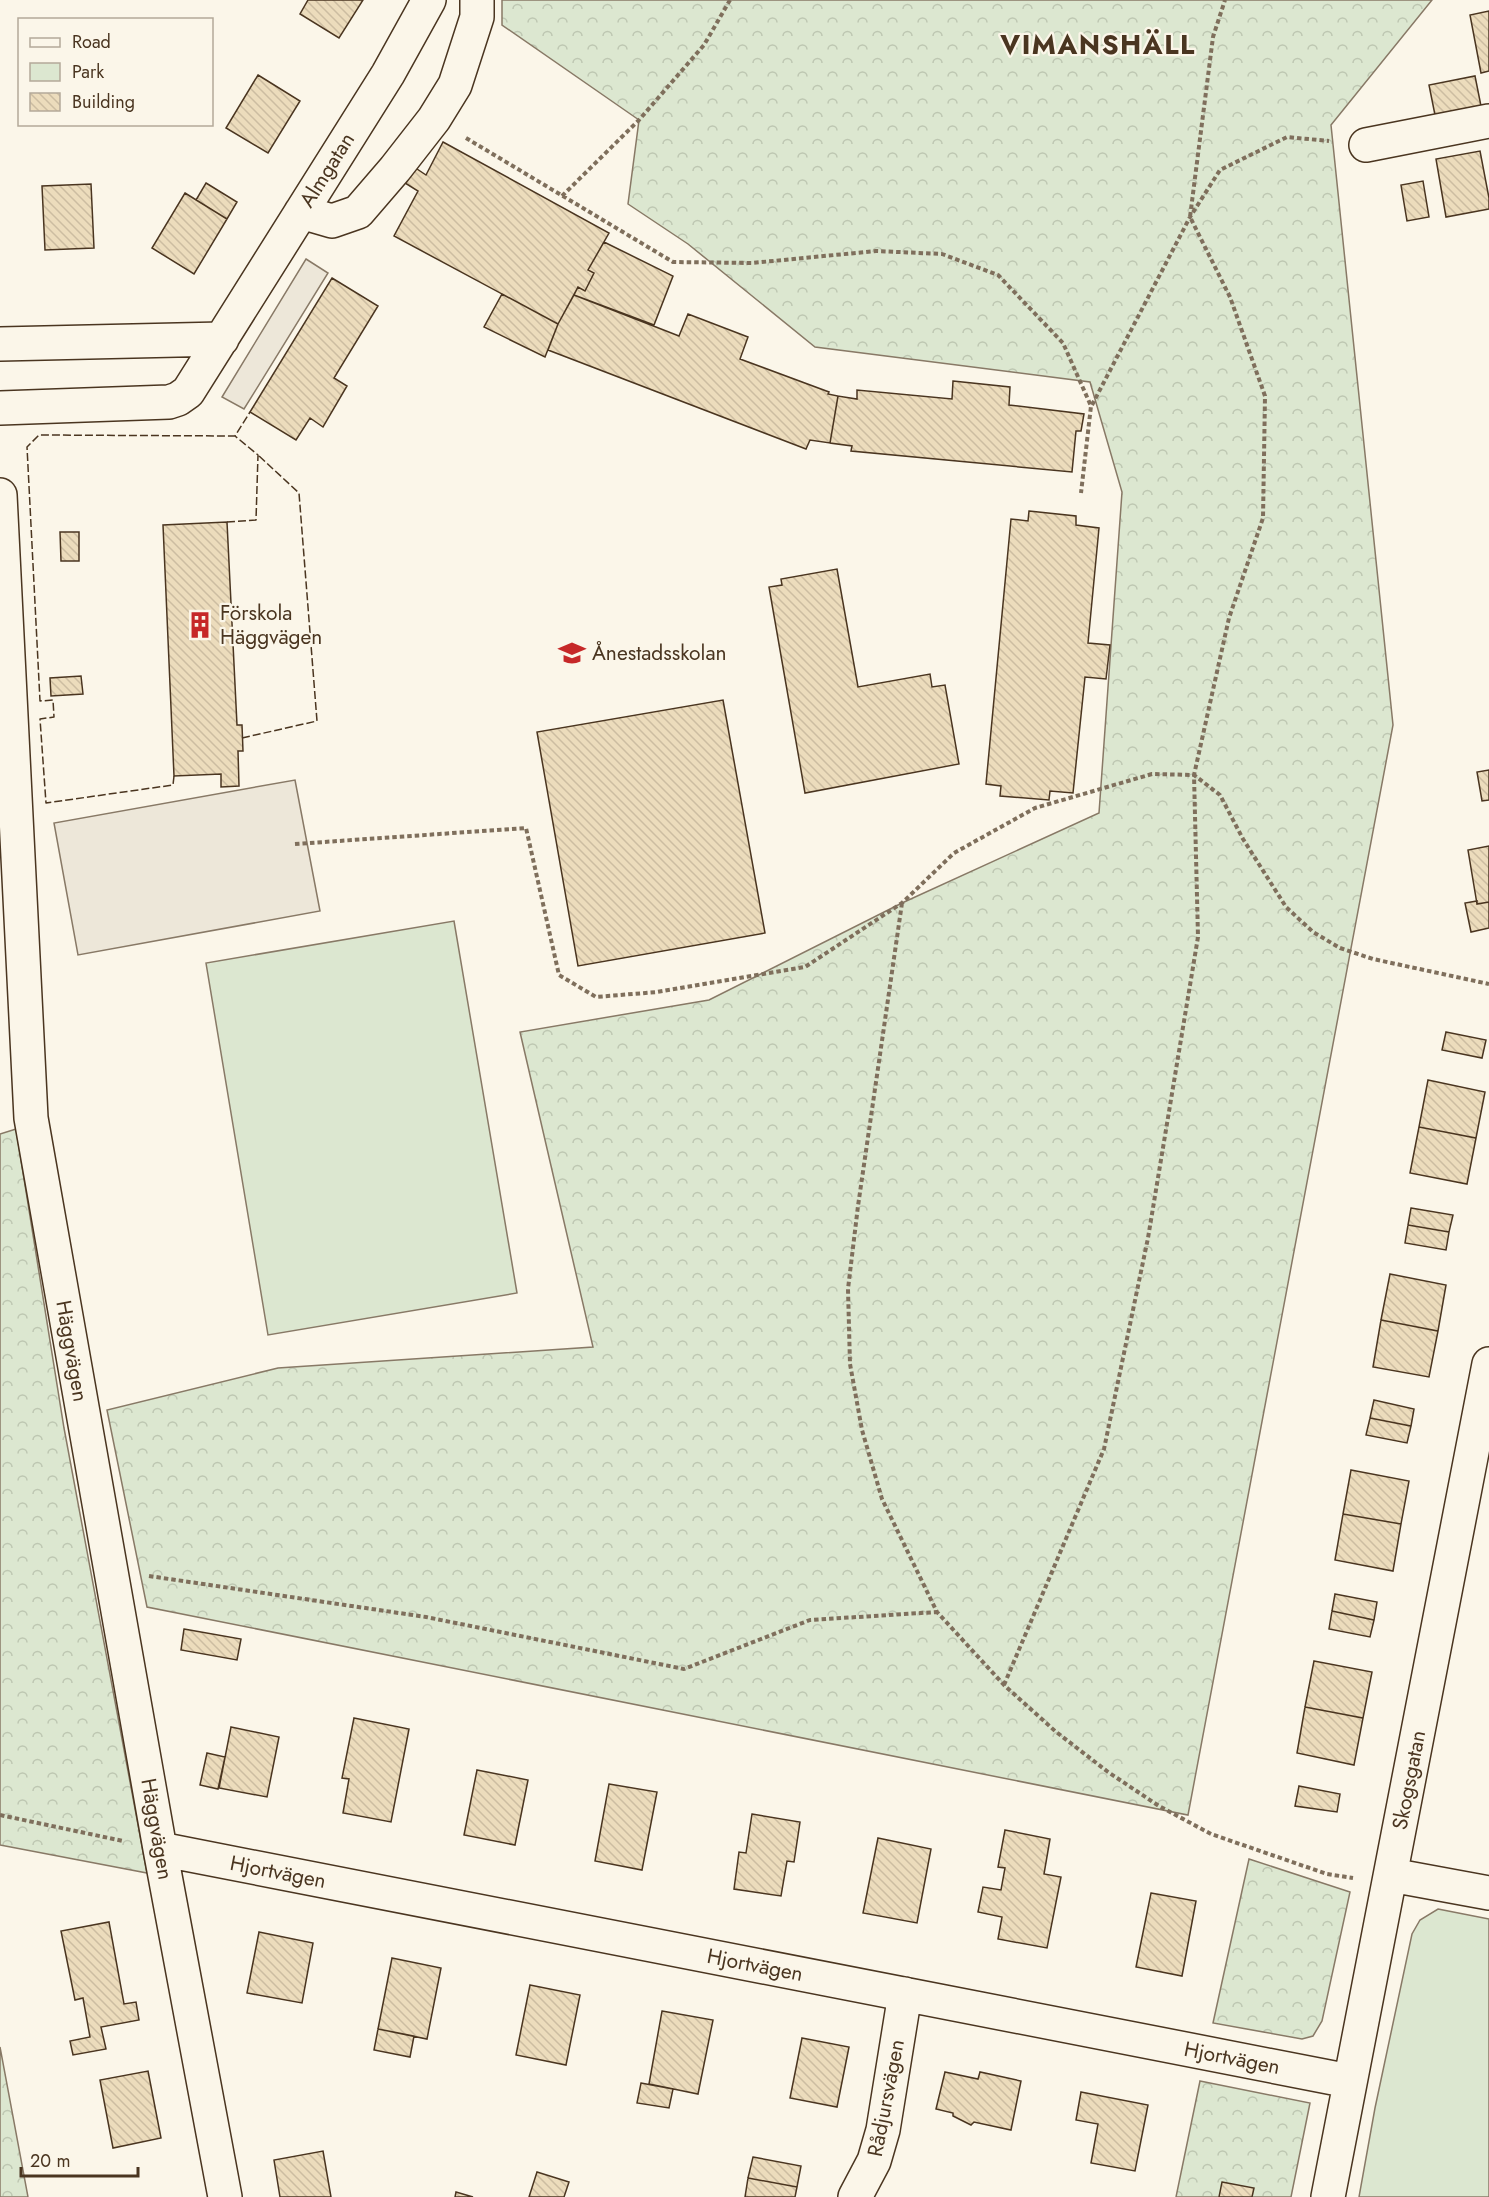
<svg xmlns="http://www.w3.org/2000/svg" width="1489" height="2197" font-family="Jost,sans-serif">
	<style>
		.green { fill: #dce7d0; stroke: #887966; stroke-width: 1.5 }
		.forest { fill: url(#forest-crowns); stroke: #887966; stroke-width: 1.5 }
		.parking { fill: #ede7d9; stroke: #887966; stroke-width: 1.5 }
		.building { fill: url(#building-back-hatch); stroke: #4a3520; stroke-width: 1.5 }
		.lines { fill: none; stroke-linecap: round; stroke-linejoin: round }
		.minor-casing { stroke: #4a3520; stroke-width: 36 }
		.path { stroke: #7f6f5c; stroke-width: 4; stroke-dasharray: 4.5 3; stroke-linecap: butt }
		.minor { stroke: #fbf6e9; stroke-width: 33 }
		.fence { stroke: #4a3520; stroke-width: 1.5; stroke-dasharray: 8 3; stroke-linecap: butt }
		.labels { text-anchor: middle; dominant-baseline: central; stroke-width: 4.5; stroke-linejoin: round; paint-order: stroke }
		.street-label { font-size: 21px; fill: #4a3520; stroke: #fbf6e9 }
		.poi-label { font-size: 21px; fill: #4a3520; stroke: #fbf6e9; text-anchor: start }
		.district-label { font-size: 27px; font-weight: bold; letter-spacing: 1.5px; fill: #4a3520; stroke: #fbf6e9 }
	</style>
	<defs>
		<pattern id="forest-crowns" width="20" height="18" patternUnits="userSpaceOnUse" patternTransform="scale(1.5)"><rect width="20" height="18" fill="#dce7d0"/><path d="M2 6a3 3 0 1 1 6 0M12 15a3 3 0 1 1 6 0" fill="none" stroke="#bec7b2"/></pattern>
		<pattern id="building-back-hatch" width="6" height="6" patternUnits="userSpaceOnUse" patternTransform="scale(1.5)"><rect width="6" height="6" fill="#ecdcbc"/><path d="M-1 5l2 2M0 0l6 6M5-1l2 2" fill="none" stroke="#ccbda1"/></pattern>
	</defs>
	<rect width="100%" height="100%" fill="#fbf6e9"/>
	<path class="green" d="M454,921L517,1293L268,1335L206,963Z
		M1438,1909L1489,1919V2197H1359L1375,2108L1412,1934L1420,1920Z"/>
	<path class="forest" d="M502,0H1432L1331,125L1393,725L1188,1815L147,1607L107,1410L278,1368L593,1347L520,1032L709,1000L902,903L1099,813L1122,492L1090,382L815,347L688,244L628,204L639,120L502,25Z
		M16,1129L64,1428L147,1873L0,1845V1134Z
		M1249,1859L1350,1892L1322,2021L1313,2036L1302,2039L1213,2023Z
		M0,2047L28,2197H0Z
		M1200,2081L1310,2103L1291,2197H1176Z"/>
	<path class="parking" d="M306,259L328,273L244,409L222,397Z
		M295,780L320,911L78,955L54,823Z"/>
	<path class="building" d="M308,0H363L339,38L300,14Z
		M1489,11V71L1481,73L1470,15Z
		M258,75L300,101L268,153L226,128Z
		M1475,76L1482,111L1436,120L1429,85Z
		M443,142L609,233L588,270L594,273L585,291L578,287L558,324L394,236L418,191L405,183L414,167L426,175Z
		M1480,151L1489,198V209L1446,217L1436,159Z
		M1423,181L1429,217L1407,221L1401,185Z
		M206,183L237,202L227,219L196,200Z
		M91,184L94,248L45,250L42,186Z
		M185,193L227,219L194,274L152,248Z
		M604,242L673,276L654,325L574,295L578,287L585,291L594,273L588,270Z
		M332,278L378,306L334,378L347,386L323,427L310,418L296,440L250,412Z
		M502,294L558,324L545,357L484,327Z
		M574,295L679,336L688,314L748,337L740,359L829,392L828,394L838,396L830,443L810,440L806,449L548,350L558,324Z
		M953,381L1010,387L1009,405L1084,414L1081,431H1076L1072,472L851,451L852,446L830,443L838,396L857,399V390L952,399Z
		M1029,511L1076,516V525L1099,528L1088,643L1110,645L1106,679L1085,677L1073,793L1050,791L1049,800L1000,796L1001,786L986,784L1011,519L1028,521Z
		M227,522L237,725H242L243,751H238L239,786L221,787V774L174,776L163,525Z
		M60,532H79V561H61Z
		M837,569L858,687L930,674L932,687L945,685L959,764L805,793L769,587L782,585L781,579Z
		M81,676L83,694L51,696L50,678Z
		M723,700L765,933L578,966L537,732Z
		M1489,770V800L1482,801L1477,772Z
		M1489,846V902L1477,904L1468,850Z
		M1477,901V904L1489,902V928L1471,932L1465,903Z
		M1446,1032L1486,1040L1482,1058L1442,1050Z
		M1428,1080L1485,1092L1476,1138L1419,1127Z
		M1419,1127L1476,1138L1467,1184L1410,1173Z
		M1411,1208L1453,1215L1449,1232L1408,1225Z
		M1408,1225L1449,1232L1446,1250L1405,1243Z
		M1390,1274L1446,1285L1438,1331L1381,1320Z
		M1381,1320L1438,1331L1429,1377L1373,1367Z
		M1374,1400L1414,1409L1411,1426L1370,1418Z
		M1370,1418L1411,1426L1407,1443L1366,1435Z
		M1351,1470L1409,1481L1401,1524L1343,1514Z
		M1343,1514L1401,1524L1393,1571L1335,1560Z
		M1335,1594L1377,1602L1374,1620L1332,1611Z
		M1332,1611L1374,1620L1370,1637L1329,1629Z
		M184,1629L241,1639L237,1660L181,1650Z
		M1314,1661L1372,1672L1363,1718L1305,1707Z
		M1305,1707L1363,1718L1354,1765L1297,1753Z
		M354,1718L409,1729L391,1822L343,1813L349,1779L342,1778Z
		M231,1727L279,1737L267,1797L219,1788Z
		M207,1753L225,1757L218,1789L200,1785Z
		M477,1770L528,1780L515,1845L464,1835Z
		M609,1784L657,1792L642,1870L595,1861Z
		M1299,1786L1340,1794L1337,1812L1295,1806Z
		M752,1814L800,1822L794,1862L787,1861L781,1896L734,1889L739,1852L746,1853Z
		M1005,1830L1050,1839L1044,1874L1061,1877L1047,1948L998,1939L1002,1917L978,1912L983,1887L1001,1890L1005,1868L998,1867Z
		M878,1838L931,1849L917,1923L863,1913Z
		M1151,1893L1196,1901L1182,1976L1136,1967Z
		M109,1922L124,2004L136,2002L139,2020L101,2027L106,2049L73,2055L70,2041L90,2037L83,1998L75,2000L61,1931Z
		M259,1932L313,1943L302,2003L247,1993Z
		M392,1958L441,1968L427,2039L378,2029Z
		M530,1985L580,1995L566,2065L516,2055Z
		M662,2011L713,2020L698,2094L649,2084Z
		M378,2029L414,2036L410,2057L374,2050Z
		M802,2038L849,2047L837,2107L790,2098Z
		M148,2071L161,2138L113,2148L100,2080Z
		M945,2072L978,2079L980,2072L1021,2081L1011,2130L974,2122L971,2125L953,2116V2113L936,2109Z
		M641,2083L673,2089L669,2108L637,2103Z
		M1081,2092L1148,2105L1135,2171L1091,2163L1098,2124L1076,2120Z
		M323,2151L331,2197H280L274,2160Z
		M753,2157L801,2166L797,2187L748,2178Z
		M537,2172L569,2182L564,2197H529Z
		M748,2178L797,2187L795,2197H745Z
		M1222,2182L1254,2188L1252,2197H1219Z
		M456,2192L473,2197H455Z"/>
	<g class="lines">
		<defs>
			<path id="minor" d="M1366,145L1489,121
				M301,212L332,221L358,212L395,169L434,119L455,85L477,17V0
				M0,344L222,339
				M0,408L169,402L178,399L188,392L388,74L429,0
				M0,495L31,1118L160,1849L225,2197
				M160,1849L1349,2081
				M1391,1875L1489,1893
				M855,2197L874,2161L883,2130L905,1994
				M1328,2197L1489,1364"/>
		</defs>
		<use href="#minor" class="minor-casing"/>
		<path class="path" d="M466,138L673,262L752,263L876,251L942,254L998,275L1063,343L1091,406L1081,493
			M562,196L639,120L704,45L730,0
			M1092,405L1190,217L1220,170L1287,137L1329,141
			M295,844L526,828L559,975L596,997L657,992L805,967L902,903L954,853L1035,808L1152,774L1194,775L1220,795L1243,839L1286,907L1313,932L1340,948L1373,959L1489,984
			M902,903L858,1206L848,1289L850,1364L862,1430L882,1499L937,1612L1004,1685L1055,1731L1108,1772L1159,1806L1211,1834L1327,1874L1353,1878
			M149,1576L426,1617L684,1669L810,1620L937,1612
			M1004,1685L1104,1449L1148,1238L1198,937L1194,775L1229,618L1263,518L1265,396L1230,297L1190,217L1213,37L1225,0
			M0,1815L123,1841"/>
		<use href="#minor" class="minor"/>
		<path class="fence" d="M227,522L256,520L258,455L235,436
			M242,738L317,721L299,493L258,455
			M174,776L173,785L46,803L40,719L54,717L53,700L40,701L27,447L39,435L235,436L250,412"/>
	</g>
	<defs>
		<symbol id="building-bare" viewBox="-9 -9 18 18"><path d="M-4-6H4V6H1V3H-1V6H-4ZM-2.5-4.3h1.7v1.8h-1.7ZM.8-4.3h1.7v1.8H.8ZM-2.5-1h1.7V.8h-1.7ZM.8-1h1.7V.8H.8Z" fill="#c62828" stroke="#fbf6e9" stroke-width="2.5" paint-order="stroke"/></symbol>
		<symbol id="school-bare" viewBox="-9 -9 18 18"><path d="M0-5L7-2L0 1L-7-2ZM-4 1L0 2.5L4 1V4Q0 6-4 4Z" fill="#c62828" stroke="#fbf6e9" stroke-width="2.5" paint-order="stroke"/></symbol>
	</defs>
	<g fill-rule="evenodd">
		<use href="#building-bare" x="181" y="606" width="38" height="38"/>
		<use href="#school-bare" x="553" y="634" width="38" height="38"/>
	</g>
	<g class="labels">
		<g class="street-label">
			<text transform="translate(327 170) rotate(-58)">Almgatan</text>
			<text transform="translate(72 1351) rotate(80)">Häggvägen</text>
			<text transform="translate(1409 1780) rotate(-79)">Skogsgatan</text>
			<text transform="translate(157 1829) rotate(80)">Häggvägen</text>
			<text transform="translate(278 1872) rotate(11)">Hjortvägen</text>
			<text transform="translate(755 1965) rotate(11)">Hjortvägen</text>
			<text transform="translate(1232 2058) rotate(11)">Hjortvägen</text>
			<text transform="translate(886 2098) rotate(-79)">Rådjursvägen</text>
		</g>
		<g class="poi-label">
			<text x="220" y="613">Förskola<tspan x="220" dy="24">Häggvägen</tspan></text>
			<text x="592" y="653">Ånestadsskolan</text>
		</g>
		<g class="district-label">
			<text x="1098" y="44">VIMANSHÄLL</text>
		</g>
	</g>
	<rect x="18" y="18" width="195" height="108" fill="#fbf6e9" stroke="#b4a999" stroke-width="1.5"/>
	<rect x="30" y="38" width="30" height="9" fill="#fbf6e9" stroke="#b4a999" stroke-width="1.5"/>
	<text x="72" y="48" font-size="18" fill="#4a3520">Road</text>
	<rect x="30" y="63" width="30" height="18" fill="#dce7d0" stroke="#b4a999" stroke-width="1.5"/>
	<text x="72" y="78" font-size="18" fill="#4a3520">Park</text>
	<rect x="30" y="93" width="30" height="18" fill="url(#building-back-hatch)" stroke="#b4a999" stroke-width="1.5"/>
	<text x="72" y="108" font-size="18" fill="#4a3520">Building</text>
	<path d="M21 2167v9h117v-9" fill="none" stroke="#4a3520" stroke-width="3"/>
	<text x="30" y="2167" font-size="18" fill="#4a3520" stroke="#fbf6e9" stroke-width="4.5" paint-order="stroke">20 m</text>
</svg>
